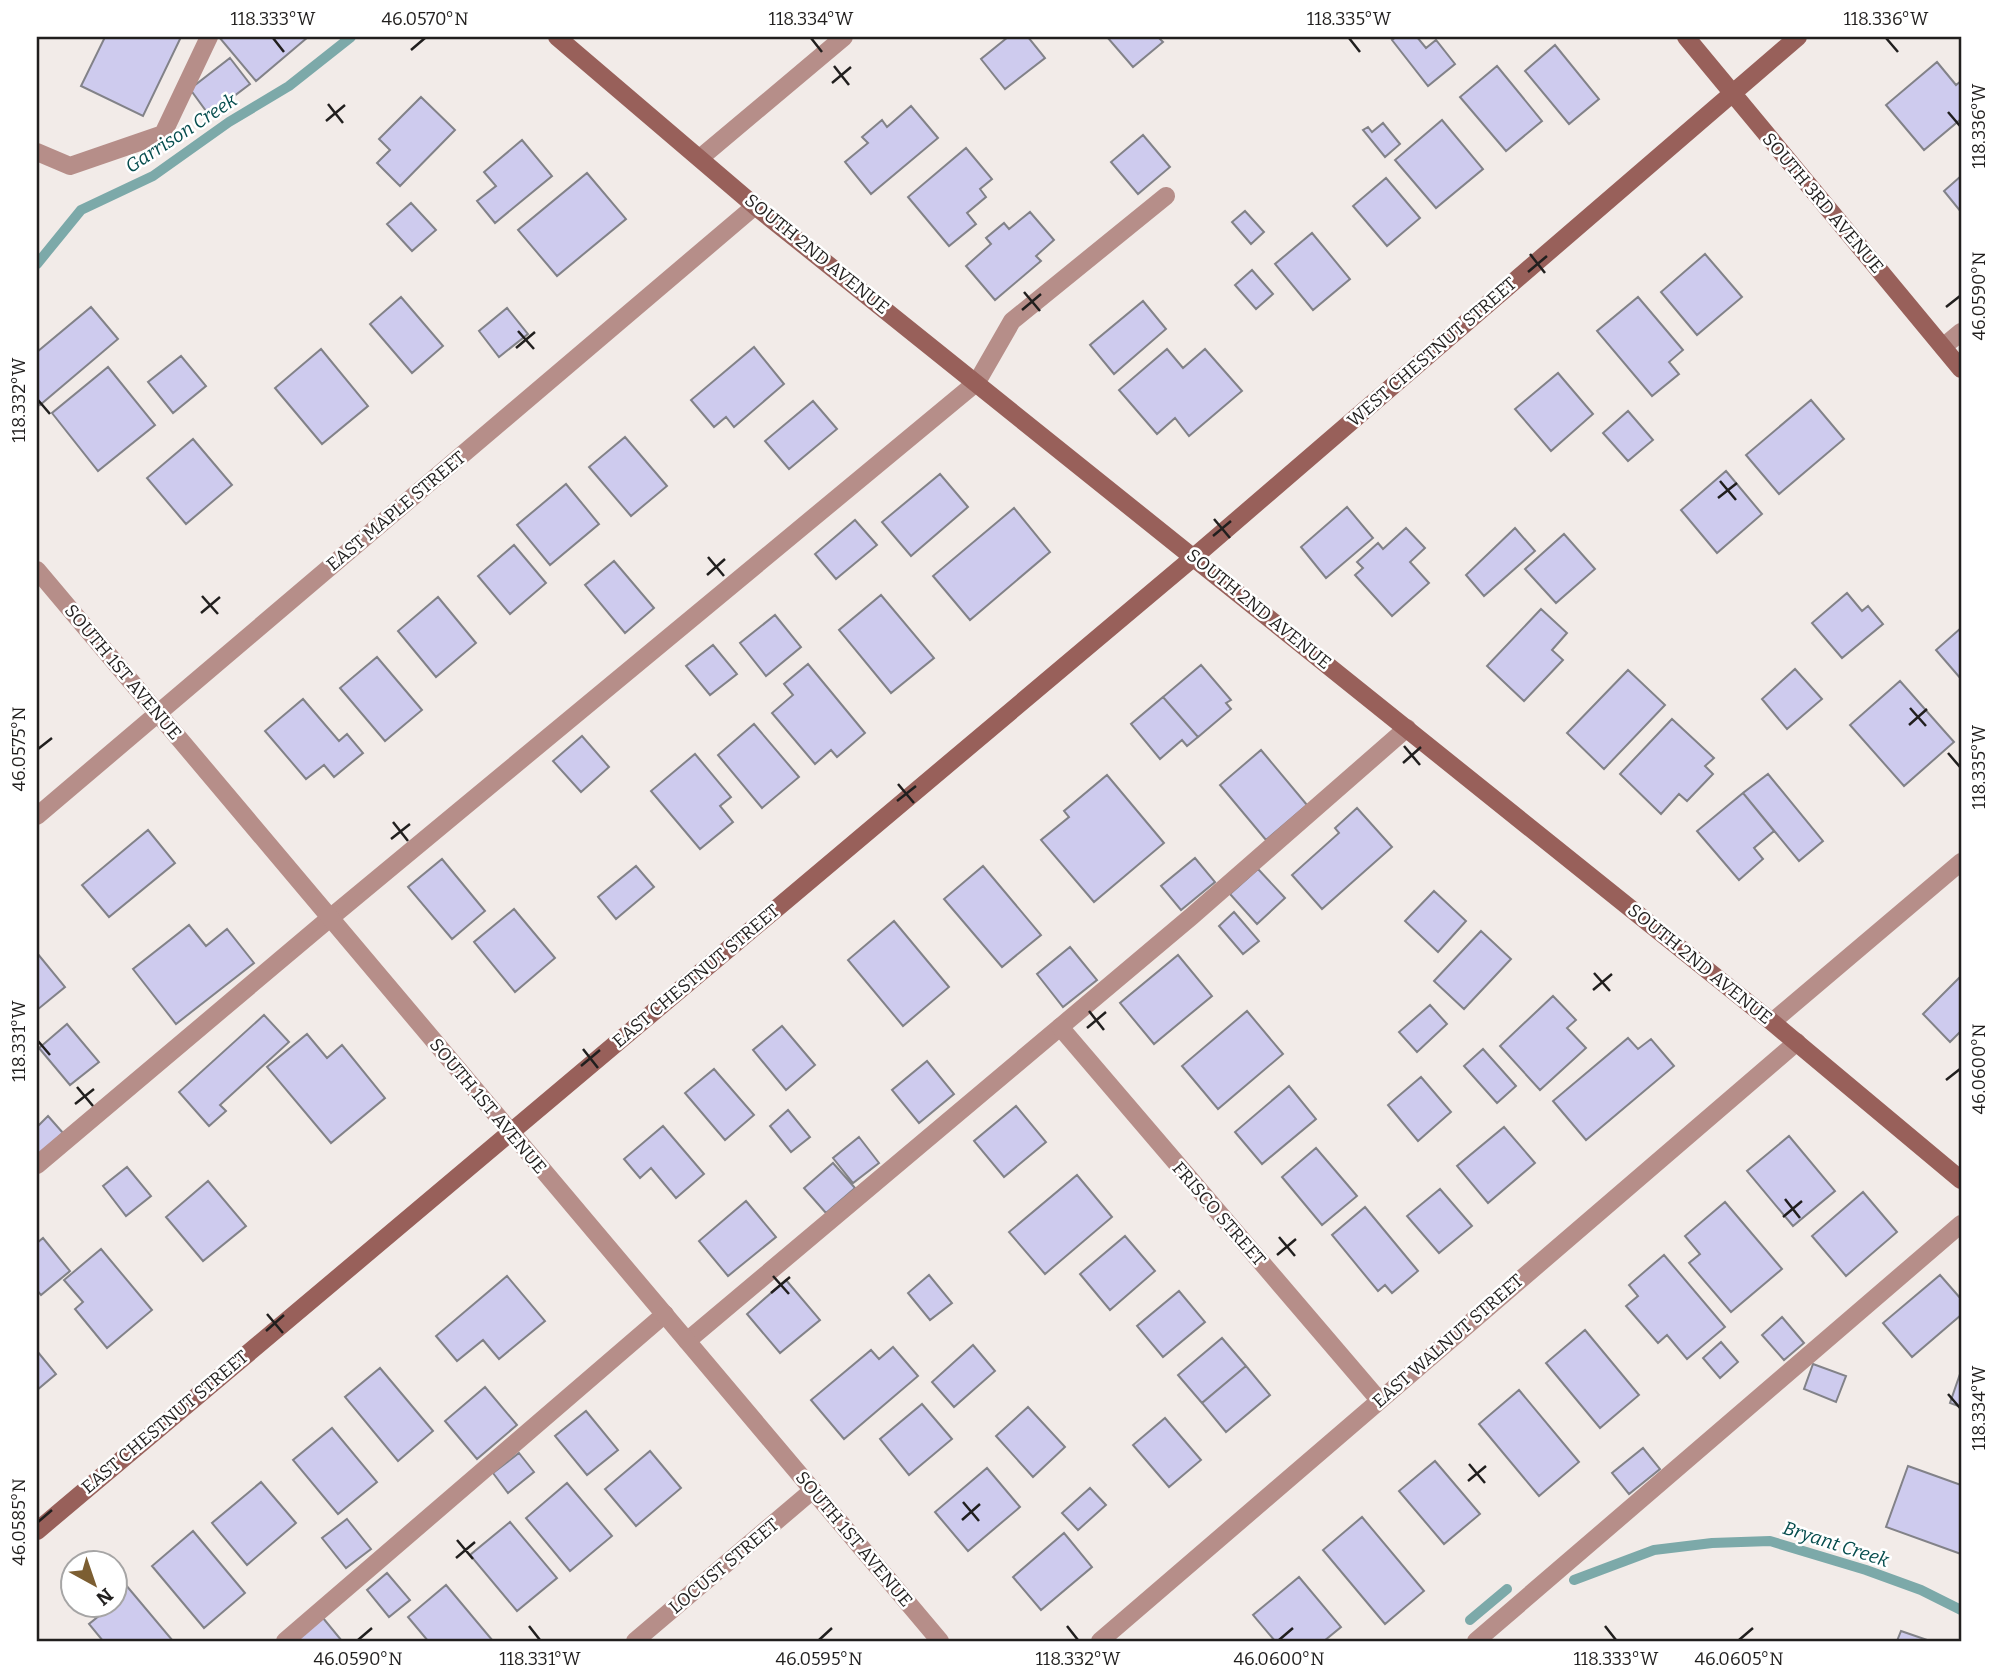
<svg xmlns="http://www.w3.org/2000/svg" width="1998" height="1678" font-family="Bitter,serif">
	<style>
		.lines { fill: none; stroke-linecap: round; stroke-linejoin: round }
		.stream { stroke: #7ca9a9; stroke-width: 10 }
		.building { fill: #cecbee; stroke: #828288; stroke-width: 2 }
		.lane { stroke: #b68e89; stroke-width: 18 }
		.street { stroke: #b68e89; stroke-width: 18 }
		.secondary { stroke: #98605a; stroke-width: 18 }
		.ticks { fill: none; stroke: #211f1e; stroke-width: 2.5 }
		.labels { text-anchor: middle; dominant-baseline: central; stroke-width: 5; stroke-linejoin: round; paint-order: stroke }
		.street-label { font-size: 18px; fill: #211f1e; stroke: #fff }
		.water-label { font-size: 19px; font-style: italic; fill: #054c4d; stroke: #fff }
		.neatline { fill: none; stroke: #211f1e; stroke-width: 2.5 }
		.ticks-label { font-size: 18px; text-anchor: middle; fill: #211f1e }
	</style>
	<rect width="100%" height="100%" fill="#f2ebe8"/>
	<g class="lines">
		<path class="stream" d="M37,264L81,210L153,176L229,122L289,86L351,37
			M1574,1580L1654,1550L1712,1543L1770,1541L1866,1570L1921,1590L1961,1610
			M1470,1620L1507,1589"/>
	</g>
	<path class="building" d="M105,37H181L143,116L81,86Z
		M219,37H308L256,81Z
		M1008,37H1028L1045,58L1005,89L981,59Z
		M1107,37H1158L1163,42L1133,67Z
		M1396,37H1417L1426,48L1436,40L1455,64L1428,86L1392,40Z
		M1555,45L1599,99L1569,124L1525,71Z
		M230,58L250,84L209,115L190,89Z
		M1937,62L1956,85L1961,81V119L1924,150L1886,105Z
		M1497,66L1542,121L1506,151L1460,97Z
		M421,97L455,130L400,186L377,163L390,150L379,139Z
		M911,106L938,138L871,194L845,162L868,143L862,137L882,120L887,127Z
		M1442,120L1483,169L1436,208L1395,160Z
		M1383,123L1400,144L1385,157L1363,130L1368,127L1372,132Z
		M1143,135L1170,167L1138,194L1111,162Z
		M522,140L552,176L495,223L477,201L496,186L484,172Z
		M966,148L992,179L980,189L986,197L967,213L976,224L949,246L908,197Z
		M587,173L626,219L557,276L518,230Z
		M1961,176V212L1944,191Z
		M1386,178L1420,218L1387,246L1353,206Z
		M411,203L436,230L412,251L387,224Z
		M1245,211L1264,232L1251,244L1232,222Z
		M1030,212L1054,240L1036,256L1041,261L995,300L966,266L991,244L986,238L1004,223L1009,229Z
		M1312,233L1350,279L1313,310L1275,264Z
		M1705,254L1742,297L1697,335L1661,292Z
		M1252,270L1273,294L1256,309L1235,285Z
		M401,297L443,346L412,373L370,324Z
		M1638,297L1683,350L1669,362L1679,374L1652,396L1597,331Z
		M1143,301L1166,329L1114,374L1090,345Z
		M91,307L118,339L40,405L37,401V352Z
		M507,308L528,334L499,357L479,331Z
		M754,347L784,384L734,427L726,417L714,427L691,400Z
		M321,349L368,406L322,444L275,388Z
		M1167,349L1183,368L1205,349L1242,391L1189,436L1175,418L1157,434L1119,390Z
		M181,356L206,386L173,413L148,382Z
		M108,367L155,425L98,471L52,413Z
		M1558,373L1593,414L1551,451L1515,409Z
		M1811,400L1844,439L1779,494L1746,455Z
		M813,401L837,429L789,469L765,441Z
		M1628,411L1653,440L1628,461L1603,433Z
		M625,437L667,486L631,516L589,467Z
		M193,439L232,485L186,524L147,478Z
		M1726,471L1762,514L1717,553L1681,510Z
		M940,474L968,507L911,556L882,522Z
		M566,484L599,524L550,565L517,525Z
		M1347,507L1373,538L1326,578L1301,547Z
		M1014,508L1050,552L970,620L933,576Z
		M855,520L877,545L836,579L815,554Z
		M1406,528L1425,548L1410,562L1429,583L1392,616L1355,575L1363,568L1357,562L1378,543L1383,549Z
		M1515,528L1535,551L1484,596L1466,575Z
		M1564,534L1595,569L1556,603L1525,569Z
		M514,545L546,583L510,614L478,576Z
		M614,561L654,608L625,633L585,585Z
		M1847,593L1862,611L1868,606L1883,624L1842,658L1812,623Z
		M881,595L934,658L891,693L839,630Z
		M438,597L476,643L436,677L398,631Z
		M1541,609L1567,633L1552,650L1563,660L1524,701L1487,666Z
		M775,615L801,647L766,676L740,643Z
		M1961,628V679L1936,650Z
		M713,645L737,674L710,695L686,666Z
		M377,657L422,710L385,741L340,688Z
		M808,664L865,733L837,757L831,750L815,764L772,713L793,695L784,684Z
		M1201,665L1231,700L1226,703L1231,709L1198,737L1163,697Z
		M1795,669L1822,699L1787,729L1762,699Z
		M1628,670L1665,705L1604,769L1567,733Z
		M1900,681L1954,742L1904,786L1850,725Z
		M1163,697L1198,737L1187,746L1182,740L1160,759L1131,724Z
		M303,699L339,741L347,734L363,753L334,777L324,765L306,779L265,731Z
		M1672,719L1714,758L1705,766L1713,774L1687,801L1679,794L1661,814L1620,774Z
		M754,724L799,777L762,808L718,755Z
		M582,736L609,767L581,792L553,761Z
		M1261,750L1307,805L1266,840L1220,785Z
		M695,754L731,797L720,806L733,822L700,849L651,791Z
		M1768,774L1823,841L1799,861L1743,793Z
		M1107,775L1164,843L1094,902L1041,840L1069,817L1064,811Z
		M1743,793L1774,831L1754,848L1763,859L1739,880L1697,831Z
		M1357,808L1392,847L1322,909L1292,875L1339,833L1335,828Z
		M148,830L175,863L109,917L82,885Z
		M1195,858L1215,882L1181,910L1161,886Z
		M442,859L485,911L452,939L408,887Z
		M636,866L654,887L616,919L598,897Z
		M983,866L1041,935L1002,967L944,899Z
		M1258,869L1285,898L1257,924L1230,894Z
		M1434,891L1466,921L1438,952L1405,921Z
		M514,909L555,958L515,992L474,942Z
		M1234,912L1259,941L1243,954L1219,926Z
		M894,921L949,987L903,1026L848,960Z
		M189,925L206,946L227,929L254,963L176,1024L133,969Z
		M1481,931L1511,959L1464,1009L1434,981Z
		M1070,947L1097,980L1063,1007L1037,974Z
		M37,953L65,987L37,1010Z
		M1178,955L1212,996L1154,1044L1120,1003Z
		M1961,976V1031L1950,1042L1923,1014Z
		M1553,996L1576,1020L1567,1028L1586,1048L1540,1090L1500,1046Z
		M1430,1005L1447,1024L1417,1052L1399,1032Z
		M1247,1011L1283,1054L1218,1109L1182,1066Z
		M264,1015L289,1042L220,1105L226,1111L209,1126L179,1092Z
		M67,1024L99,1062L70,1085L39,1048Z
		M782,1026L815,1065L786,1090L753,1050Z
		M307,1034L327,1058L342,1045L385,1098L331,1143L267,1067Z
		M1628,1038L1638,1049L1651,1039L1674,1066L1586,1140L1553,1101Z
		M1483,1049L1516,1086L1497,1103L1464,1066Z
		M927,1061L954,1094L919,1123L892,1090Z
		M714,1069L754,1115L725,1140L685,1093Z
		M1421,1077L1451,1112L1418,1141L1388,1105Z
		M1289,1086L1316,1119L1262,1164L1235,1132Z
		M1016,1106L1046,1142L1004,1177L974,1141Z
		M788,1110L810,1137L791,1152L770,1126Z
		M48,1116L63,1133L37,1156V1127Z
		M663,1126L704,1174L676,1198L651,1168L640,1178L624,1159Z
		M1504,1127L1535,1163L1488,1203L1457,1166Z
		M1789,1136L1835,1191L1793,1226L1747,1171Z
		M859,1137L879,1163L853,1183L833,1158Z
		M1316,1148L1357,1196L1322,1225L1282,1177Z
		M833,1163L855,1188L826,1213L804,1188Z
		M127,1167L151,1196L126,1216L103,1186Z
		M1077,1175L1112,1217L1045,1274L1009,1232Z
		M208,1181L246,1226L203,1261L166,1217Z
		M1440,1189L1472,1226L1439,1253L1407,1216Z
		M1863,1192L1897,1232L1846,1276L1812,1236Z
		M746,1201L776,1237L728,1276L699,1241Z
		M1725,1202L1782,1269L1731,1312L1689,1263L1700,1254L1685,1236Z
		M1365,1207L1418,1271L1392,1293L1385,1285L1378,1291L1332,1235Z
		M1125,1236L1155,1271L1110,1310L1080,1274Z
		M43,1238L70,1271L41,1295L37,1290V1243Z
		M101,1249L152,1310L107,1348L75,1309L83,1302L64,1280Z
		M1664,1255L1725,1327L1687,1359L1667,1335L1658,1343L1626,1306L1638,1296L1629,1285Z
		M929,1275L952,1303L930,1320L908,1293Z
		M1940,1275L1961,1299V1315L1912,1357L1883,1323Z
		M507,1276L545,1321L499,1359L483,1340L457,1361L436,1336Z
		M786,1280L820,1320L780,1353L747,1314Z
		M1179,1291L1205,1322L1163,1357L1137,1326Z
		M1782,1317L1804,1343L1784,1360L1762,1335Z
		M1585,1330L1639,1395L1600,1428L1546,1363Z
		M1222,1338L1246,1366L1202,1403L1178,1375Z
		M1721,1342L1738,1362L1720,1378L1703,1358Z
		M973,1345L995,1371L954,1407L932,1382Z
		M893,1347L918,1376L844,1439L811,1400L871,1350L879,1359Z
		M37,1351L56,1374L37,1390Z
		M1813,1364L1846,1376L1836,1402L1804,1389Z
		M1246,1366L1270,1395L1226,1432L1202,1403Z
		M380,1368L433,1431L398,1461L345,1397Z
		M1961,1371V1407L1950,1403Z
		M485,1387L517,1425L477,1459L445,1421Z
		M1519,1390L1579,1462L1539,1496L1479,1424Z
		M922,1404L952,1439L909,1475L880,1439Z
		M1028,1407L1065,1447L1033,1477L996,1436Z
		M586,1411L618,1450L587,1475L555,1436Z
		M1165,1418L1201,1460L1169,1487L1133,1445Z
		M332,1428L377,1482L338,1514L293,1460Z
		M1643,1448L1660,1469L1629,1494L1612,1473Z
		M650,1451L681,1488L636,1526L605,1489Z
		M519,1453L534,1472L508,1493L493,1473Z
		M1435,1461L1480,1514L1444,1544L1399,1491Z
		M1908,1466L1961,1485V1554L1886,1527Z
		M987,1468L1020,1507L968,1551L935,1512Z
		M261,1482L296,1523L247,1565L212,1523Z
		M567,1483L612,1536L570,1571L526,1518Z
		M1090,1488L1106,1505L1078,1530L1062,1513Z
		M1362,1517L1424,1591L1385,1624L1323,1550Z
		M347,1519L371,1549L346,1568L322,1538Z
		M510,1522L557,1578L517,1611L470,1555Z
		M193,1531L245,1593L204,1628L152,1566Z
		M1064,1533L1092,1567L1041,1610L1013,1577Z
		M387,1573L410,1600L389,1617L367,1590Z
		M1299,1577L1341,1627L1324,1641H1275L1253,1615Z
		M120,1578L173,1641H103L89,1624L105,1611L100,1604H116V1582Z
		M446,1585L493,1641H428L408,1617Z
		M323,1618L342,1641H295Z
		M1901,1631L1930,1641H1897Z"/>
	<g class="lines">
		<path class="lane" d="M37,152L70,166L163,134L209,37
			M1943,347L1961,332
			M37,1165L330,918L977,382L1012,321L1166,196
			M687,1341L1192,916L1407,728
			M285,1641L665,1314
			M1476,1641L1961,1224"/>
		<path class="street" d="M700,158L844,37
			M37,570L940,1641
			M37,816L755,206
			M1772,1022L1961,862
			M1060,1027L1379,1400
			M635,1641L813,1490
			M1100,1641L1797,1042"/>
		<path class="secondary" d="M557,37L755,206L1772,1022L1961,1180
			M1686,37L1961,369
			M37,1531L1194,557L1798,37"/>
	</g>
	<path class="ticks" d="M273,38L284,52M811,38L822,52M1349,38L1360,52M1886,38L1898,52M411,50L425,38M834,66L849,85M832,83L851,67M328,104L343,123M1948,112L1960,126M326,121L345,105M1530,254L1545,273M1528,272L1547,256M1024,292L1040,311M1946,307L1960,296M1022,310L1041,294M518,331L534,349M516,348L535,332M38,400L50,414M1720,481L1736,500M1718,498L1737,483M1214,519L1230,538M1213,536L1231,521M708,557L724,576M707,575L725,559M202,596L218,614M201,613L220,597M1910,708L1926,726M1909,725L1927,709M1404,746L1420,765M38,749L52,738M1948,753L1960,767M1403,763L1421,747M898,784L914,803M897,801L916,786M393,822L408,841M391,839L410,824M1594,973L1610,991M1593,990L1612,974M1089,1011L1104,1030M1087,1028L1106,1012M38,1041L50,1055M583,1049L598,1068M581,1066L600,1050M1946,1080L1960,1069M77,1087L93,1106M75,1104L94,1089M1785,1199L1800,1218M1783,1217L1802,1201M1279,1237L1295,1256M1277,1255L1296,1239M773,1276L789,1294M771,1293L790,1277M267,1314L283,1333M266,1331L284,1315M1948,1394L1960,1408M1469,1464L1485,1483M1468,1481L1486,1466M963,1502L979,1521M962,1520L980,1504M38,1522L52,1510M457,1540L473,1559M456,1558L475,1542M529,1626L540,1640M1067,1626L1078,1640M1605,1626L1616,1640M358,1640L372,1628M819,1640L832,1628M1279,1640L1293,1628M1739,1640L1753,1628"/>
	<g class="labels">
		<g class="street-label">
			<text transform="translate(1823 203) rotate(50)">SOUTH 3RD AVENUE</text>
			<text transform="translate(817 254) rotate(39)">SOUTH 2ND AVENUE</text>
			<text transform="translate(1432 352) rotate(-41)">WEST CHESTNUT STREET</text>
			<text transform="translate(396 511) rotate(-40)">EAST MAPLE STREET</text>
			<text transform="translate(1259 609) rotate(39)">SOUTH 2ND AVENUE</text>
			<text transform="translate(123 672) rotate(50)">SOUTH 1ST AVENUE</text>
			<text transform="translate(1700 964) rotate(39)">SOUTH 2ND AVENUE</text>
			<text transform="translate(696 976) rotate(-40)">EAST CHESTNUT STREET</text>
			<text transform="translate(488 1106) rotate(50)">SOUTH 1ST AVENUE</text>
			<text transform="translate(1219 1214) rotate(49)">FRISCO STREET</text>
			<text transform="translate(1448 1341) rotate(-41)">EAST WALNUT STREET</text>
			<text transform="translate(165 1422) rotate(-40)">EAST CHESTNUT STREET</text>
			<text transform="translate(854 1539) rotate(50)">SOUTH 1ST AVENUE</text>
			<text transform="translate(724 1566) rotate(-40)">LOCUST STREET</text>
		</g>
		<g class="water-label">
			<text transform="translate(181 133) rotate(-33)">Garrison Creek</text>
			<text transform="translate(1836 1544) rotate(18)">Bryant Creek</text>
		</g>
	</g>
	<rect width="1998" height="1678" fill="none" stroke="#ffffff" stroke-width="77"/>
	<g transform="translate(94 1584) rotate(140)"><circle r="33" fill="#ffffff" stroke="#a6a5a5" stroke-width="2"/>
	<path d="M0-5L12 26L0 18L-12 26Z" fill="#7c5e32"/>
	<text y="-10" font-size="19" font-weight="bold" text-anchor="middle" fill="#211f1e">N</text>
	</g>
	<rect x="38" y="38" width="1922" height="1602" class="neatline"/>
	<g class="ticks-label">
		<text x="273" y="25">118.333°W</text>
		<text x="425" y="25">46.0570°N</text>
		<text x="811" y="25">118.334°W</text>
		<text x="1349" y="25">118.335°W</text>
		<text x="1886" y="25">118.336°W</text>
		<text transform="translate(1979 126) rotate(-90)" y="6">118.336°W</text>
		<text transform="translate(1979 296) rotate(-90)" y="6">46.0590°N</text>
		<text transform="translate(19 400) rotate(-90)" y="6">118.332°W</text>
		<text transform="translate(19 749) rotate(-90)" y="6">46.0575°N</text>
		<text transform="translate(1979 767) rotate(-90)" y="6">118.335°W</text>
		<text transform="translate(19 1041) rotate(-90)" y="6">118.331°W</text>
		<text transform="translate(1979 1069) rotate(-90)" y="6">46.0600°N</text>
		<text transform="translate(1979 1408) rotate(-90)" y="6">118.334°W</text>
		<text transform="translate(19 1522) rotate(-90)" y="6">46.0585°N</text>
		<text x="358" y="1665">46.0590°N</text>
		<text x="540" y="1665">118.331°W</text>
		<text x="819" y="1665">46.0595°N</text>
		<text x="1078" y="1665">118.332°W</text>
		<text x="1279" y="1665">46.0600°N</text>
		<text x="1616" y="1665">118.333°W</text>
		<text x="1739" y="1665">46.0605°N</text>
	</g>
</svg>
